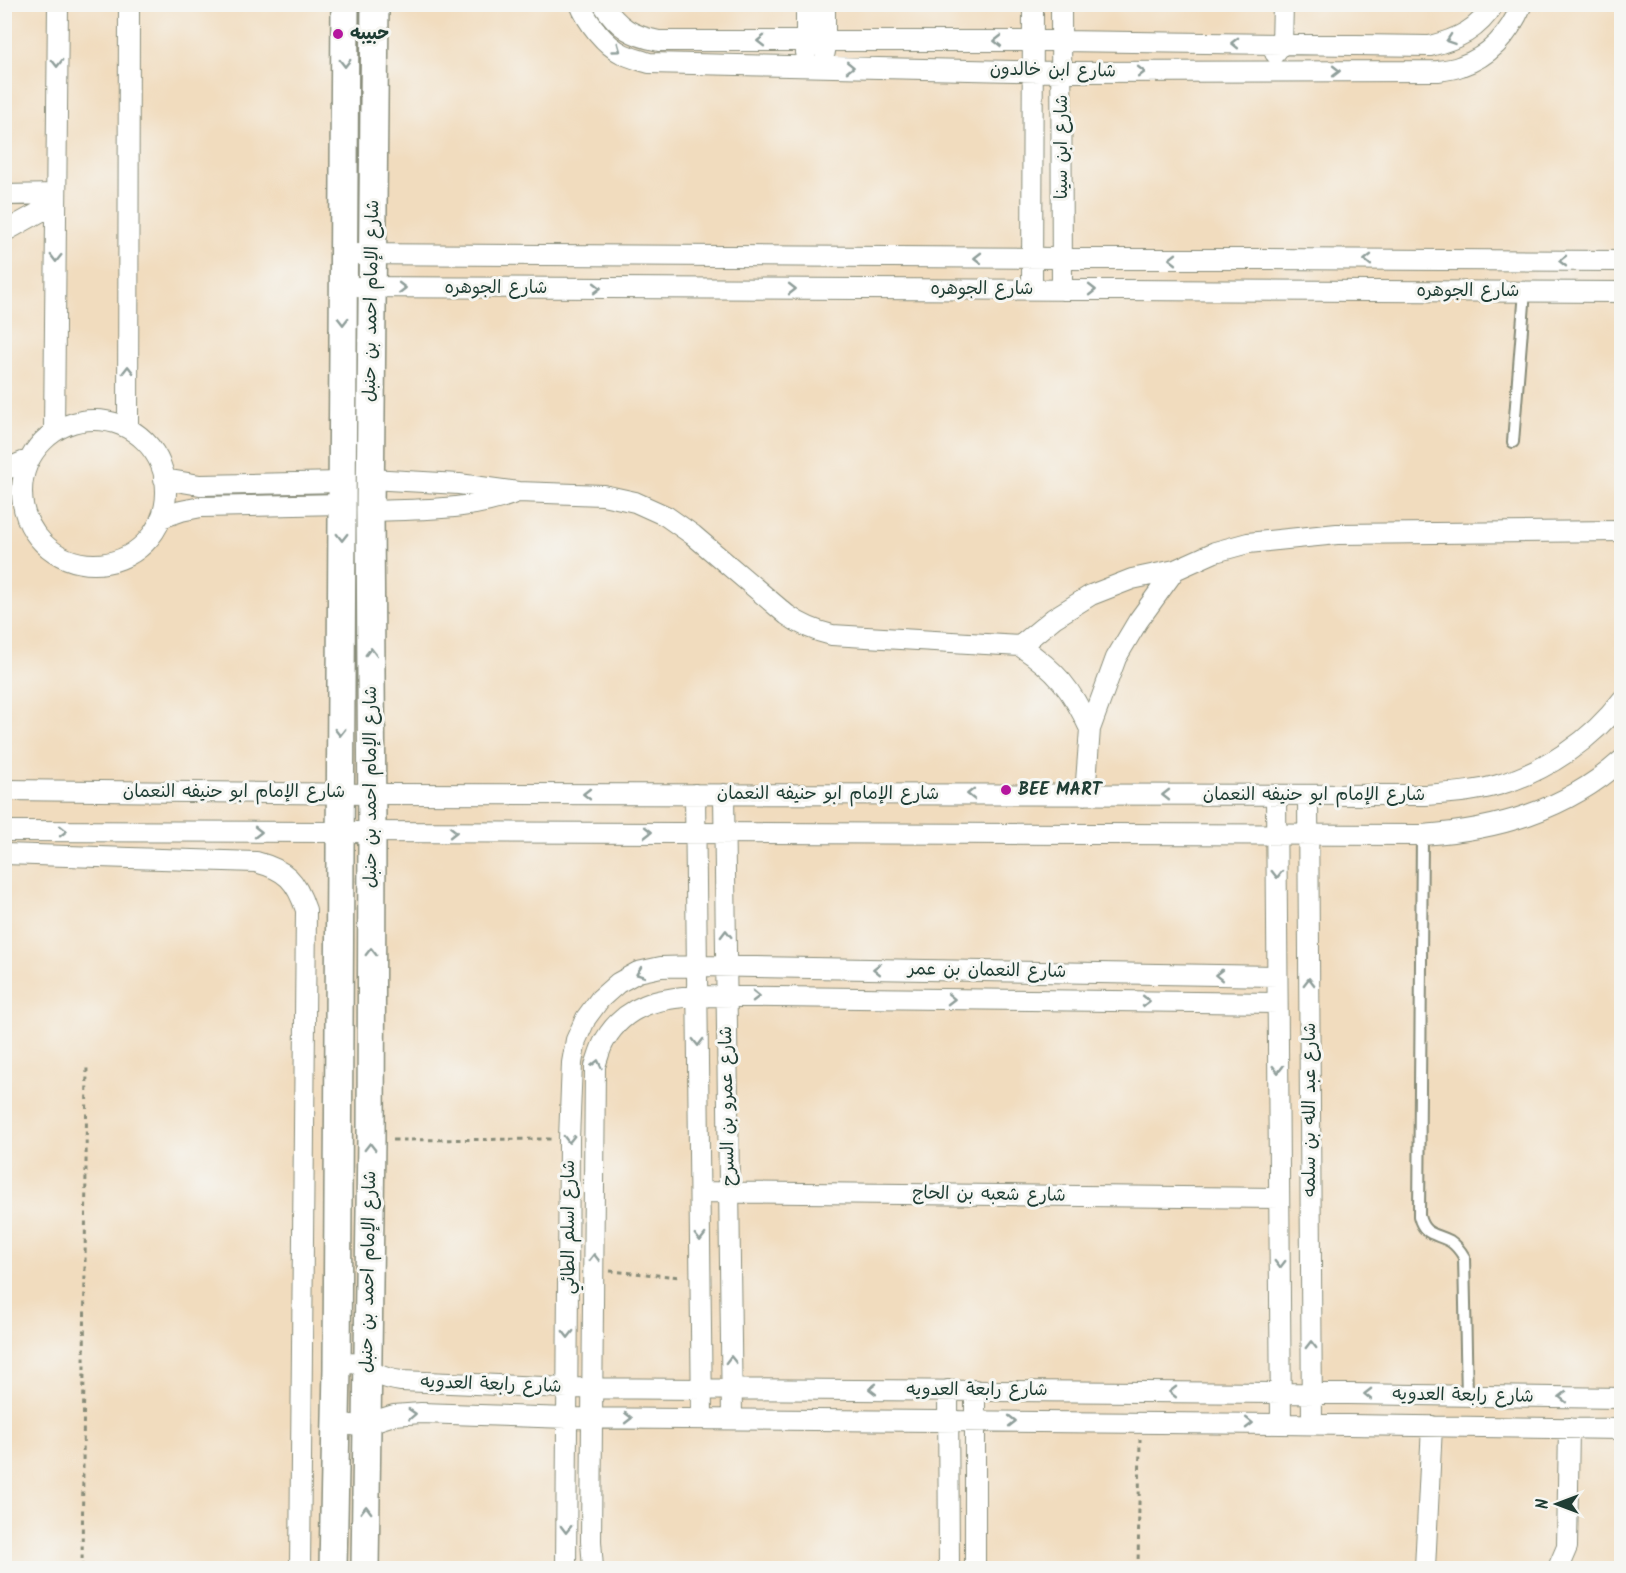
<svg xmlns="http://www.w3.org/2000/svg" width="1626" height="1573" font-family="Kalam,'Playpen Sans Arabic',sans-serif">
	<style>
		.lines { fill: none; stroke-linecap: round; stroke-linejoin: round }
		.lane-casing { stroke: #888c79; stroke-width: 14 }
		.street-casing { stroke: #888c79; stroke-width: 22 }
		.secondary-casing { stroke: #888c79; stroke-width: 30 }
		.path { stroke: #888c79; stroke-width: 3; stroke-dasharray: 4.5 4.5; stroke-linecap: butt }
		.lane { stroke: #fff; stroke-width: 10 }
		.street { stroke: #fff; stroke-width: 20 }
		.secondary { stroke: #fff; stroke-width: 27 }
		.oneway { stroke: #8f9e9a }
		.poi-dot { fill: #b5179e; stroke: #f6f6f2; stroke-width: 2 }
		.labels { text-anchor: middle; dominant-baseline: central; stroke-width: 6; stroke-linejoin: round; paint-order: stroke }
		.poi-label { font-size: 18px; font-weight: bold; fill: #1f3d34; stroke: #f6f6f2; text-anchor: start }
		.street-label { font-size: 18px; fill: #1f3d34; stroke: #f6f6f2 }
	</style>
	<rect width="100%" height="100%" fill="#f6f6f2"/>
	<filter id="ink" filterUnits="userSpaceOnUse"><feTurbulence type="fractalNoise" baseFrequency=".0167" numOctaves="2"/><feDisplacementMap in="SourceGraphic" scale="12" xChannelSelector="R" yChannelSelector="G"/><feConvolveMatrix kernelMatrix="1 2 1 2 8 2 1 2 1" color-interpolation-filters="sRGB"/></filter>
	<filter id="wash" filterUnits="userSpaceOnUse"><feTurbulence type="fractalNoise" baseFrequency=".008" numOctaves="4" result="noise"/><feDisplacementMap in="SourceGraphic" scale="24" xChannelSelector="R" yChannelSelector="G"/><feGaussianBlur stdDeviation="1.35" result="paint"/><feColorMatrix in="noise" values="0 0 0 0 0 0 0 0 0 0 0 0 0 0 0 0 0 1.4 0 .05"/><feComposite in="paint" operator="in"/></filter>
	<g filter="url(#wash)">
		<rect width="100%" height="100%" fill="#f1dcbe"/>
	</g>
	<g filter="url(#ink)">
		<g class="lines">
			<defs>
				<path id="lane" d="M1513,442L1525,291
					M1422,835L1419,1216C1424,1236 1435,1233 1450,1241C1456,1245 1460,1250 1464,1257L1467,1396"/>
				<path id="street" d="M580,4C587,22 605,45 623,54C631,58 641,60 649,63L1062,72L1438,71C1446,70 1454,69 1461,66C1491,56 1510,33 1522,4
					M603,4C618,28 633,36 659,41H1060L1430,46C1458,39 1478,30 1494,4
					M825,4V52
					M1061,4L1062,290
					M806,53V4
					M1275,53L1282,44L1283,4
					M4,195L56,194
					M4,232L56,203
					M344,254L1622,261
					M343,287L1622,292
					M1032,289L1033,4
					M22 492a72 72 0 1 1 144 0a72 72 0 1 1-144 0Z
					M128,428L129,4
					M54,432L58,4
					M4,470L30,459
					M164,479L200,485L342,482
					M370,479L459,484L518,492L603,495L635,502L666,516L693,535L787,615C801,625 815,631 832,635L1020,646C1057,671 1071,688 1090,729
					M370,511C419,509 470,511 515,493
					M161,518L181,511L201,507L342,504
					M1020,646L1054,618L1091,595L1132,579L1175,570
					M4,790L372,794L1425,795C1450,793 1474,792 1498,785C1545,772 1592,740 1622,700
					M695,794L702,1418
					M724,794L732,1419
					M1085,795L1090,729L1116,658L1138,621L1175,570L1215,552L1248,543L1337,534L1622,531
					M1276,795L1281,1424
					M1308,795L1312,1424
					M4,831L1422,835C1496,830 1565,811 1622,760
					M4,854L256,862C286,870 296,880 306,910L300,1568
					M700,1192L1279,1198
					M337,1368C356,1358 361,1366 377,1374C385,1378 393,1380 401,1381L568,1388L1281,1393L1622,1398
					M948,1390L949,1568
					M975,1390V1568
					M336,1420L343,1424L359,1426L394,1415L421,1413L568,1418L1281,1424L1622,1429
					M566,1568L569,1139L572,1063L576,1040L586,1018L600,999L618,983L638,972L661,967L697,966L1277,976
					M593,1568L591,1541L595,1066C598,1058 600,1048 605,1040C626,1004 660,998 697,996L1277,1003
					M1425,1568L1432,1426
					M1558,1568L1567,1547L1569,1428"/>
				<path id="secondary" d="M333,1568L337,1368L345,4
					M365,1568L371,1140L372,832L370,511L375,4"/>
			</defs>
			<use href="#lane" class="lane-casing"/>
			<use href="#street" class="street-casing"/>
			<use href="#secondary" class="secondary-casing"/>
			<path class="path" d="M393,1140L552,1139
				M610,1271L681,1277
				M82,1568L87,1064
				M1138,1568L1140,1439"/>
			<use href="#lane" class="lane"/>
			<use href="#street" class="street"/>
			<use href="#secondary" class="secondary"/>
		</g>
		<defs><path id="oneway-chevron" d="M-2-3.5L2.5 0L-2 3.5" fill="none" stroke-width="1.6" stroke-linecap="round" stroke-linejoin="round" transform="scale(1.5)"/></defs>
		<g class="oneway">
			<use href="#oneway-chevron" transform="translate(1450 40) rotate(161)"/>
			<use href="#oneway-chevron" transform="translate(761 41) rotate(-180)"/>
			<use href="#oneway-chevron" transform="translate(998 41) rotate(-180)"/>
			<use href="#oneway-chevron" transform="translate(1235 43) rotate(-179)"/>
			<use href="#oneway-chevron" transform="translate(617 49) rotate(36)"/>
			<use href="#oneway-chevron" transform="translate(57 63) rotate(90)"/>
			<use href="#oneway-chevron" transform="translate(345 63) rotate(90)"/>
			<use href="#oneway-chevron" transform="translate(850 67) rotate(1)"/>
			<use href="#oneway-chevron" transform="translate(1336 71)"/>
			<use href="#oneway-chevron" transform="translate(1141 72)"/>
			<use href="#oneway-chevron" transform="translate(56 258) rotate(91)"/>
			<use href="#oneway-chevron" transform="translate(978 258) rotate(-180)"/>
			<use href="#oneway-chevron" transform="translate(1173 259) rotate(-180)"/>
			<use href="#oneway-chevron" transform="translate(1368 260) rotate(-180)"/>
			<use href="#oneway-chevron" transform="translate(1563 261) rotate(-180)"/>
			<use href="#oneway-chevron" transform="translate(402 288)"/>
			<use href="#oneway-chevron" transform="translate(597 288)"/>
			<use href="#oneway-chevron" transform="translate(792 289)"/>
			<use href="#oneway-chevron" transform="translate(1092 290)"/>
			<use href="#oneway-chevron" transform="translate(343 321) rotate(90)"/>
			<use href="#oneway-chevron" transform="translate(128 370) rotate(-90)"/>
			<use href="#oneway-chevron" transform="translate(342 537) rotate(90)"/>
			<use href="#oneway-chevron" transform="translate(371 652) rotate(-90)"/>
			<use href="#oneway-chevron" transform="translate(340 732) rotate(90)"/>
			<use href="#oneway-chevron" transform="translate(587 794) rotate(-180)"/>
			<use href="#oneway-chevron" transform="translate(971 794) rotate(-180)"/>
			<use href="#oneway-chevron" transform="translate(1166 795) rotate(-180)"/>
			<use href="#oneway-chevron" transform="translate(63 831)"/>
			<use href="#oneway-chevron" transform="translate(258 832)"/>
			<use href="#oneway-chevron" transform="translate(453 832)"/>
			<use href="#oneway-chevron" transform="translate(648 832)"/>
			<use href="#oneway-chevron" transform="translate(1277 874) rotate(90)"/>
			<use href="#oneway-chevron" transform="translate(726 934) rotate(-91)"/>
			<use href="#oneway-chevron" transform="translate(371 952) rotate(-90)"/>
			<use href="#oneway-chevron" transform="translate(877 969) rotate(-179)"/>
			<use href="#oneway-chevron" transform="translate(640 973) rotate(160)"/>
			<use href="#oneway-chevron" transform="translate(1219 975) rotate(-179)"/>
			<use href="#oneway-chevron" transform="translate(1309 982) rotate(-90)"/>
			<use href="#oneway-chevron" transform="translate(756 996) rotate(1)"/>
			<use href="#oneway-chevron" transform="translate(951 999) rotate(1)"/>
			<use href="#oneway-chevron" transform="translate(1146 1001) rotate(1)"/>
			<use href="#oneway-chevron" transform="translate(698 1042) rotate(89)"/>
			<use href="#oneway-chevron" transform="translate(597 1064) rotate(-77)"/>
			<use href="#oneway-chevron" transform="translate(1278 1069) rotate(89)"/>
			<use href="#oneway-chevron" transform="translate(569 1139) rotate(91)"/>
			<use href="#oneway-chevron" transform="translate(370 1147) rotate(-90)"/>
			<use href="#oneway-chevron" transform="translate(700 1237) rotate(89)"/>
			<use href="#oneway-chevron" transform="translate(594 1258) rotate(-90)"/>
			<use href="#oneway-chevron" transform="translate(1280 1264) rotate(90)"/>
			<use href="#oneway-chevron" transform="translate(568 1334) rotate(90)"/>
			<use href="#oneway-chevron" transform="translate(1311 1345) rotate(-90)"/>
			<use href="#oneway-chevron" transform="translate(731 1360) rotate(-91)"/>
			<use href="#oneway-chevron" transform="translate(873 1389) rotate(-180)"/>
			<use href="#oneway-chevron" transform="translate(1173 1392) rotate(-179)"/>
			<use href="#oneway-chevron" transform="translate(1368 1394) rotate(-179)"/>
			<use href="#oneway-chevron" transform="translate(1563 1397) rotate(-179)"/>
			<use href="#oneway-chevron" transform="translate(412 1414) rotate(-3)"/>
			<use href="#oneway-chevron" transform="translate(628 1418)"/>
			<use href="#oneway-chevron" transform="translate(1012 1421)"/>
			<use href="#oneway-chevron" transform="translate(1249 1423) rotate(1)"/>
			<use href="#oneway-chevron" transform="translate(366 1510) rotate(-89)"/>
			<use href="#oneway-chevron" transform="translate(566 1529) rotate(91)"/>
		</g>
	</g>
	<g class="poi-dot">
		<circle cx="338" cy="34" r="6"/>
		<circle cx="1006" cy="790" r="6"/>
	</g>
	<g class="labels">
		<g class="poi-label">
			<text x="350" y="34">حبيبه</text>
			<text x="1018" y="790">BEE MART</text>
		</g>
		<g class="street-label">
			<text transform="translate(1053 71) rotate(1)">شارع ابن خالدون</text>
			<text transform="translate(1062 147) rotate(-90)">شارع ابن سينا</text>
			<text x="496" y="288">شارع الجوهره</text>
			<text x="982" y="289">شارع الجوهره</text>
			<text x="1468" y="291">شارع الجوهره</text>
			<text transform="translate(372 301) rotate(-89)">شارع الإمام احمد بن حنبل</text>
			<text transform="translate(371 787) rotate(-90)">شارع الإمام احمد بن حنبل</text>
			<text x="234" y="792">شارع الإمام ابو حنيفه النعمان</text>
			<text x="828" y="794">شارع الإمام ابو حنيفه النعمان</text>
			<text x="1314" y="795">شارع الإمام ابو حنيفه النعمان</text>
			<text transform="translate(987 971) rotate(1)">شارع النعمان بن عمر</text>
			<text transform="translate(728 1106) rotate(-91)">شارع عمرو بن السرح</text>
			<text transform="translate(1310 1110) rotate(-90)">شارع عبد الله بن سلمه</text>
			<text transform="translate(989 1195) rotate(1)">شارع شعبه بن الحاج</text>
			<text transform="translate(569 1227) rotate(-90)">شارع اسلم الطائي</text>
			<text transform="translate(369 1272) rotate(-89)">شارع الإمام احمد بن حنبل</text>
			<text transform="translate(491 1385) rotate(2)">شارع رابعة العدويه</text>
			<text x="977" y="1390">شارع رابعة العدويه</text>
			<text transform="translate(1463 1396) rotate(1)">شارع رابعة العدويه</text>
		</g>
	</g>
	<rect width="1626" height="1573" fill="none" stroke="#f6f6f2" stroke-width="24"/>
	<g transform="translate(1557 1504) rotate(270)" stroke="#f6f6f2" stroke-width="4.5" paint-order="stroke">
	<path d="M0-4.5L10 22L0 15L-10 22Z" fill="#1f3d34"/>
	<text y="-9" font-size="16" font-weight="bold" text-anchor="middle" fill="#1f3d34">N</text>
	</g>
</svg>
